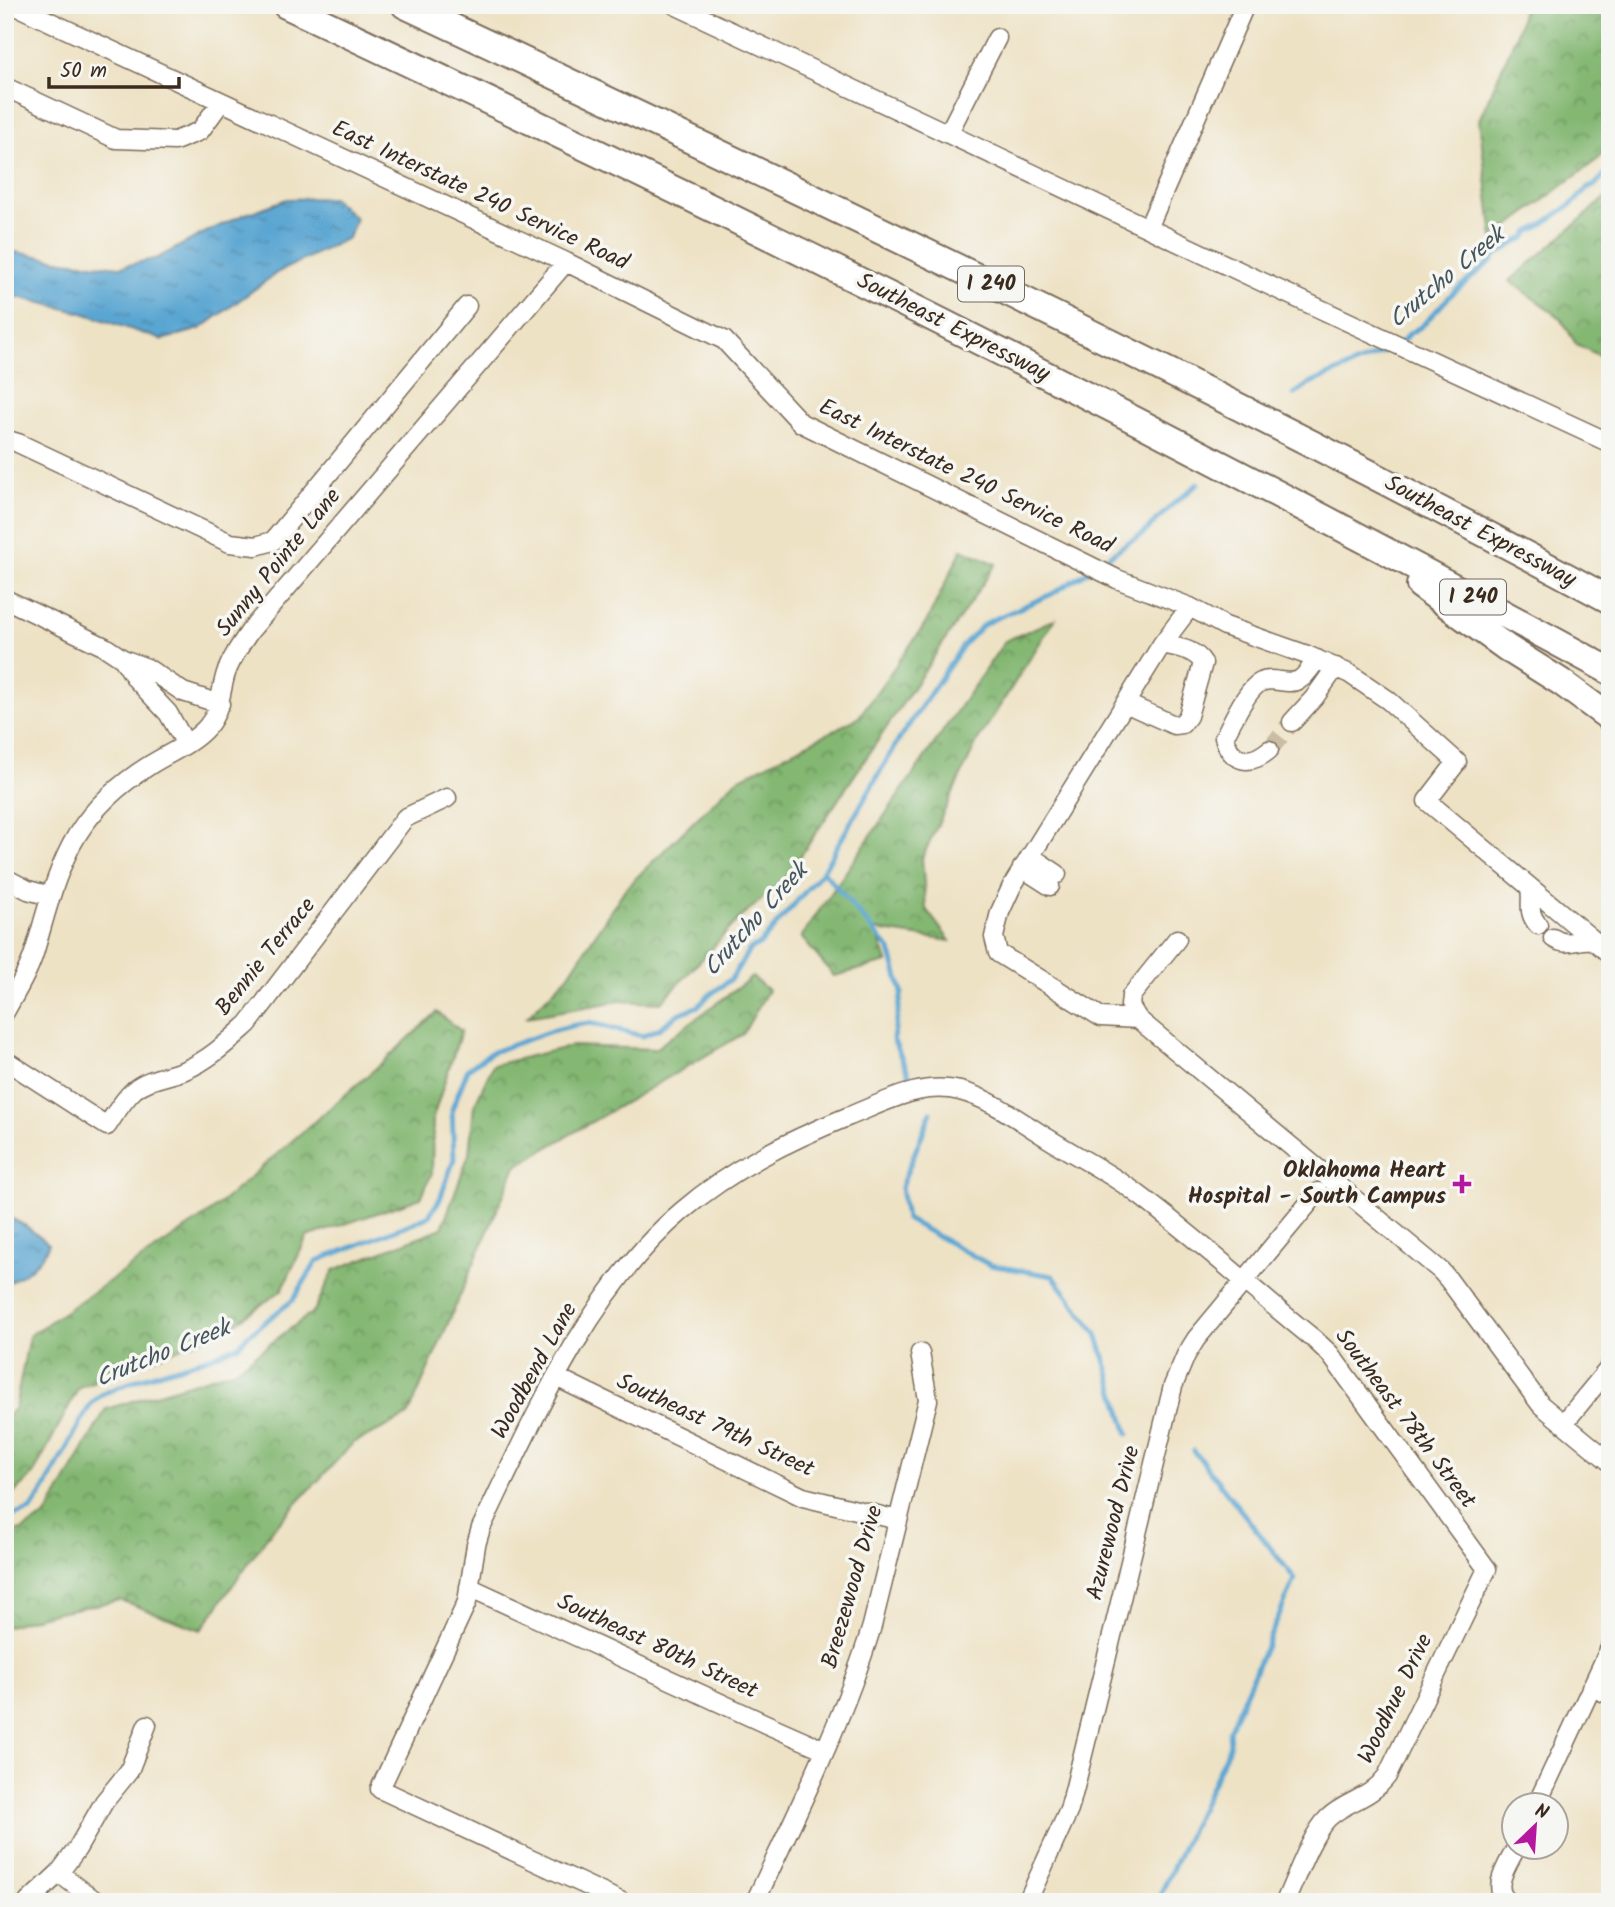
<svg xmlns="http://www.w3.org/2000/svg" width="1615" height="1907" font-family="Kalam,sans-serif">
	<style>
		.forest { fill: url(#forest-crowns); stroke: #5f7048; stroke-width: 2 }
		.water { fill: url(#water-ripples); stroke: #4a6878; stroke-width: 2 }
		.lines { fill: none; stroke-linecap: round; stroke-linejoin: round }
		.stream { stroke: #5aa6d2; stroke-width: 5 }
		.minor-tunnel { stroke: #cabda4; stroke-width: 18; stroke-dasharray: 18 9; stroke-linecap: butt }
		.minor-casing { stroke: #7a6a58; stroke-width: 21 }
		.highway-casing { stroke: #7a6a58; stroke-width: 30 }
		.minor { stroke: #fff; stroke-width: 18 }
		.highway { stroke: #fff; stroke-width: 26 }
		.poi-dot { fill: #b5179e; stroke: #f6f6f2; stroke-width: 2.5 }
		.labels { text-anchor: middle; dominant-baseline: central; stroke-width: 7; stroke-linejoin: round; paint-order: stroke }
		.shield { fill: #f6f6f2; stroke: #73675e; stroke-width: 2 }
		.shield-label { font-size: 21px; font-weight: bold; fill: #3b2a1e }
		.street-label { font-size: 23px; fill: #3b2a1e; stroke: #f6f6f2 }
		.poi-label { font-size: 23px; font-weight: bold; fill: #3b2a1e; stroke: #f6f6f2; text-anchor: end }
		.water-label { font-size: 24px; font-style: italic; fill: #46555d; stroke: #f6f6f2 }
	</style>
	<defs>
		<pattern id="forest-crowns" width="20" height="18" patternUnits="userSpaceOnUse" patternTransform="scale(1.75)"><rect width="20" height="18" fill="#83b772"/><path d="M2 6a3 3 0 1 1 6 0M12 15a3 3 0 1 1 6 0" fill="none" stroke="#6c955d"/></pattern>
		<pattern id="water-ripples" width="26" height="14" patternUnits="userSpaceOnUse" patternTransform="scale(1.75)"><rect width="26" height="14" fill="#5aa6d2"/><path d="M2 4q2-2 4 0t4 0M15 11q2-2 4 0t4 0" fill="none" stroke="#4c87aa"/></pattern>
	</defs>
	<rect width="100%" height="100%" fill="#f6f6f2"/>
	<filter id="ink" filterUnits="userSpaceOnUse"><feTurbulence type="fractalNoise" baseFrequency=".0143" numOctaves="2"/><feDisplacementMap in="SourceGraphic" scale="14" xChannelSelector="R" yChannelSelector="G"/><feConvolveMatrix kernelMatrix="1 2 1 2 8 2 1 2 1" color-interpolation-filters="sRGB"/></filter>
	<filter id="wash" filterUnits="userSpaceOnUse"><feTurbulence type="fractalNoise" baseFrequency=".00686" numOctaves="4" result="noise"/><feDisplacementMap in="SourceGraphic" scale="28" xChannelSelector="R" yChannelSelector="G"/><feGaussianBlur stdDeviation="1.57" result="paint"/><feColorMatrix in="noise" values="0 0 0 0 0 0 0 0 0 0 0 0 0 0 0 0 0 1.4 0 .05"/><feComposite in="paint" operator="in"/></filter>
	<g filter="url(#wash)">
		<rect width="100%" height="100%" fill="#eee2c5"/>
		<path class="forest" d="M1524,5H1610V140L1598,159L1493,238L1479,120L1516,36Z
			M1610,194V361L1576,344L1561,319L1510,281Z
			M962,549L996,564L785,879L738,920L661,1003L620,1001L527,1017L568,976L625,889L736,780L858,718L926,623Z
			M1055,619L977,742L922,858L926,909L950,941L876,930L887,962L834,976L801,937L1005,641Z
			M752,977L768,990L743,1034L516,1166L408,1416L353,1443L272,1530L201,1630L120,1600L53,1613L5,1627V1533L22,1530L46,1516L106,1409L235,1370L314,1311L334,1270L442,1228L469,1154L474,1106L493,1065L572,1046L655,1049Z
			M437,1012L461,1031L433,1118L432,1173L421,1198L307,1237L282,1290L226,1330L79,1387L33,1475L5,1502V1419L15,1408L29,1336L209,1213L383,1062Z"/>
		<path class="water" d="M332,198L356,218L348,238L278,272L200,329L162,340L83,313L5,294V250L64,261L120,267L158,258L202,234L243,215L287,199Z
			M5,1215L26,1226L49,1244C40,1265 24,1274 5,1285Z"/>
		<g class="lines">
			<path class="stream" d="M1401,343L1410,333L1422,326L1451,295L1492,260L1495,255L1526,237L1528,233L1539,227L1576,201L1587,188L1594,186L1610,169
				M1294,394L1309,384L1393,348
				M1097,565L1127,543L1143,534L1173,504L1198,484
				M823,871L890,950L902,992L893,1039L909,1075
				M931,1112L901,1187L906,1219L990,1265L1053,1276L1097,1334L1128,1434
				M5,1518L31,1510L44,1490L90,1405L102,1394L139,1379L211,1357L239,1345L247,1336L293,1300L317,1261L428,1217L440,1199L454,1159L452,1109L468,1069L490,1053L551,1031L575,1025L590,1023L643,1036L660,1028L678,1014L699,1006L707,997L731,979L750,949L759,945L823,871L896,744L964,644L982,626L990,621L1052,594L1089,571
				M1157,1902L1230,1745L1229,1731L1295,1579L1194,1451"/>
		</g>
	</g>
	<g filter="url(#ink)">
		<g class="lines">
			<path class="minor-tunnel" d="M1269,750L1292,722"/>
			<defs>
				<path id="minor" d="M14,5L566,262L724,340L801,423L1117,579L1190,607L1225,626L1307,655L1350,674L1388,700L1457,762L1427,801L1610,954
					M675,5L1275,288L1610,443
					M5,87L116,139L175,141L200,131L221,102
					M948,134L997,38
					M1148,228L1245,5
					M5,439L18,443L230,543L256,546L273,541L467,306
					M5,599L105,647L123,659L147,668L183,692L220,704
					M123,659L136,679L168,713L186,744
					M1125,703L1174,725L1182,724L1188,716L1203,663C1195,649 1176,647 1162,644
					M1292,722L1314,698L1336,667
					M1269,750C1250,766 1231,763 1224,737C1232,723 1246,689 1261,682C1273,676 1287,686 1299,680C1306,676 1312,666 1317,659
					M1030,856L1057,874
					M1022,868L1050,886
					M5,878L28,890L50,896
					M1530,888C1533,903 1526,911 1538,925
					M1553,938C1568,948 1576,938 1592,940
					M1177,939L1131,996L1130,1006L1138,1019L1441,1271L1448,1279L1541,1405L1610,1462
					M5,1012C16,992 29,971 35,950C47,910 56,870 77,835C95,806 121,783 150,765C169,753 192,744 207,727C221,711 220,692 226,673C232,657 241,644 250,631L566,262
					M1138,1019L1101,1017L998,953L994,937L1000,912L1012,886L1162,644L1190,607
					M5,1060L107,1126C115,1114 123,1100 134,1090C148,1078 168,1077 185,1070C209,1060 229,1041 248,1024L405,818L447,798
					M556,1377L803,1497L898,1520
					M1564,1423L1610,1367
					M469,1587L766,1724L825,1750
					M1591,1687L1610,1695
					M1536,1806L1610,1648
					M59,1873L97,1902
					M28,1902L59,1873L77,1849L104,1802L129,1771L147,1725
					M622,1902L380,1789L467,1602L476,1545L481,1528C533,1420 589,1290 682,1211C731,1169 788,1141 847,1117C883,1103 921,1081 960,1091C992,1099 1021,1122 1049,1139C1078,1157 1108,1172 1135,1192C1197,1238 1254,1291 1314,1339L1330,1354L1487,1569L1387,1776C1369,1800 1347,1800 1328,1818C1312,1833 1295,1880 1285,1902
					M755,1902C797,1812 843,1721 872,1626L928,1400L920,1353
					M1027,1902L1069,1810L1075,1787L1173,1386L1186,1355L1196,1339L1318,1192
					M1509,1902C1489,1889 1509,1863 1516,1848"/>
				<path id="highway" d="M286,5C466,90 645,174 823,263C1088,394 1350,530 1610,671
					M405,5C810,195 1215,387 1610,600
					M1420,585L1507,648L1561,682L1610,718"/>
			</defs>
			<use href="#minor" class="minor-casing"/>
			<use href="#highway" class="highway-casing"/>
			<use href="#minor" class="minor"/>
			<use href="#highway" class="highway"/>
		</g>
	</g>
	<path class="poi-dot" d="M1458.5 1173.5h7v7h7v7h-7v7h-7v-7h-7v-7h7z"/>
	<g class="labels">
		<g class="shield">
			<rect x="958" y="266.5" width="66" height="35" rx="5"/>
			<rect x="1440" y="579.5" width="66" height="35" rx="5"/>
		</g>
		<g class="shield-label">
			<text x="991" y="284">I 240</text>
			<text x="1473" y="597">I 240</text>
		</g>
		<g class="street-label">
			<text transform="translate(480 196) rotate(25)">East Interstate 240 Service Road</text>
			<text transform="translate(953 328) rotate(27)">Southeast Expressway</text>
			<text transform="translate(966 477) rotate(26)">East Interstate 240 Service Road</text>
			<text transform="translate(1480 532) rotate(28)">Southeast Expressway</text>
			<text transform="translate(279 563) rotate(-51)">Sunny Pointe Lane</text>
			<text transform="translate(266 957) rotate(-51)">Bennie Terrace</text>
			<text transform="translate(535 1371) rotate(-61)">Woodbend Lane</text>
			<text transform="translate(1405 1419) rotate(53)">Southeast 78th Street</text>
			<text transform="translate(715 1426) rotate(25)">Southeast 79th Street</text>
			<text transform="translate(1114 1523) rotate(-76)">Azurewood Drive</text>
			<text transform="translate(853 1587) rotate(-74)">Breezewood Drive</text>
			<text transform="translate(657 1647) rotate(25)">Southeast 80th Street</text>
			<text transform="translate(1396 1699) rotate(-64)">Woodhue Drive</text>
		</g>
		<g class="poi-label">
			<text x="1446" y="1171">Oklahoma Heart<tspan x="1446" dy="26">Hospital - South Campus</tspan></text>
		</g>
		<g class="water-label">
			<text transform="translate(1447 278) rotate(-40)">Crutcho Creek</text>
			<text transform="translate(756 920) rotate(-48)">Crutcho Creek</text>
			<text transform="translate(163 1354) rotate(-22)">Crutcho Creek</text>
		</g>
	</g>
	<rect width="1615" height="1907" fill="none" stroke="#f6f6f2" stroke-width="28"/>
	<g transform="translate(1535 1826) rotate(25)"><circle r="33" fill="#f6f6f2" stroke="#aba49d" stroke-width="2"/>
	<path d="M0-5L12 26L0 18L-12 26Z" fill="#b5179e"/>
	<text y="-10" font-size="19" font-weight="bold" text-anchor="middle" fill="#3b2a1e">N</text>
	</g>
	<path d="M49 77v10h130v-10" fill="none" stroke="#3b2a1e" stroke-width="3.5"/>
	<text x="60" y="77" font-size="21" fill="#3b2a1e" stroke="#f6f6f2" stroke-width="5" paint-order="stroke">50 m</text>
</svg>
